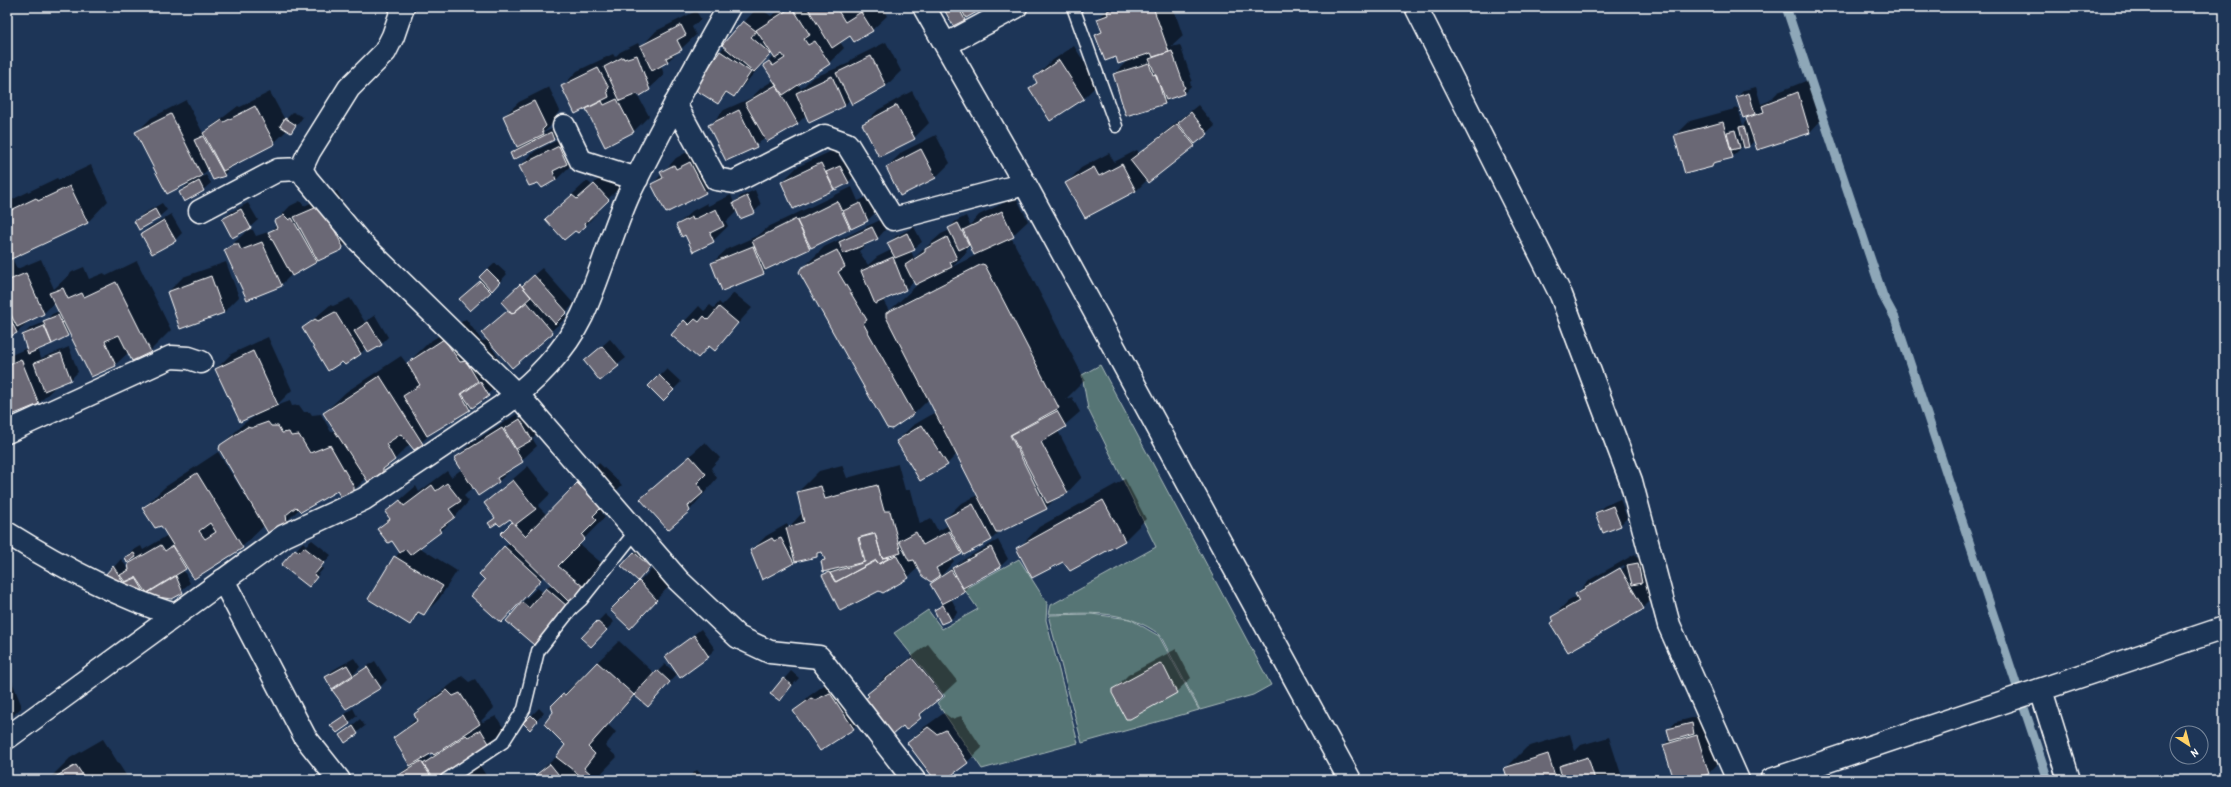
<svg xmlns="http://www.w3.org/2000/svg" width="2231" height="787" font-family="'Patrick Hand',sans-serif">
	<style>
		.green { fill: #567574; stroke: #aababa }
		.shadow { fill: #0007; fill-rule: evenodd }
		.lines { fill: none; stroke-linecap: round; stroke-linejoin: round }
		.stream { stroke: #8ea7b8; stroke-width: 9 }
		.building { fill: #6a6774; stroke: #fff; fill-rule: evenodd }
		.lane-casing { stroke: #fff; stroke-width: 15 }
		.street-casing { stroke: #fff; stroke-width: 25 }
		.lane { stroke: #1d3557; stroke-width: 12 }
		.street { stroke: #1d3557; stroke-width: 22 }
	</style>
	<rect width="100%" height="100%" fill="#1d3557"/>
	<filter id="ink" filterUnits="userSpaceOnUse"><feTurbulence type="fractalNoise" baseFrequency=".025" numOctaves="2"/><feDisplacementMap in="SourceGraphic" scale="8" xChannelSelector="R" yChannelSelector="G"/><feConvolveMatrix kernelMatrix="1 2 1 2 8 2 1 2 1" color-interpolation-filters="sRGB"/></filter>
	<g filter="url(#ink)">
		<path class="green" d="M1100,365L1271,685L1253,695L1200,710L1160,635C1126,609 1090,613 1049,614L1051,605L1156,547L1088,409L1082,375Z
			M1019,559L1047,603L1046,620L1078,743L982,769L937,703L945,696L894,633L928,610L942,629L978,609L964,589Z
			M1091,614L1130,619L1159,636L1199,710L1082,743L1049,619L1050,615Z"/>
		<path class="shadow" d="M758,7L771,16L785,7H882L887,16L872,30L851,35L840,42L844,48L829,63L798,83L801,89L812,78L847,64L852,59L886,42L901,71L886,86L853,103L850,99L845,105L810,121L807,114L798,123L767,140L765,137L756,146L710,125L724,110L751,98L761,88L774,80L764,65L774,56L772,53L734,96L728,92L718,103L720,51L726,46L724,44Z
			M765,7H772L768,10Z
			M950,7H984L954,25L946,11Z
			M1110,7H1173L1183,36L1171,47L1180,45L1192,80L1190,82L1191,86L1184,93L1170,98L1165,103L1114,74L1129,59L1116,56L1097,35L1102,29L1098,19Z
			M696,11L701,19L692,27L696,35L668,61L661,65L664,75L649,89L636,92L649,116L634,131L606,145L588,110L594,104L563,86L577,71L613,54L615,57L620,52L638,43L639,45L644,44L656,31Z
			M1074,46L1098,84L1083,99L1030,88L1038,81L1035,77L1050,62Z
			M1813,78L1824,117L1810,132L1754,141L1749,146L1744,145L1732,157L1717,161L1712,166L1676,135L1690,121L1738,108L1743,125L1751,114L1737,97L1744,90L1756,87L1761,104L1769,101L1778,92Z
			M549,87L560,111L556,115L558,119L543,133L559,126L561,132L553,139L511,154L518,147L504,116L519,102Z
			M912,91L929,123L914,138L863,125L878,110Z
			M270,92L285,120L293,112L303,117L298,124L291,131L288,129L274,143L231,166L224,175L209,168L200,178L206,175L211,183L203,190L180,192L190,182L136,133L151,118L186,100L203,133L238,106L240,107Z
			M1198,105L1215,126L1194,145L1147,180L1136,191L1067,183L1081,168L1109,153L1114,162L1137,150L1139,153Z
			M574,132L569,160L571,165L556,180L520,166L535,151Z
			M936,135L950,163L935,178L887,167L902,152Z
			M836,149L842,162L847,159L855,175L848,183L833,189L782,182L797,167Z
			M689,151L720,178L705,192L652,185L676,158Z
			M91,165L108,201L87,223L12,258L17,269L41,259L54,289L72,272L84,267L89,279L104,273L106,276L137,261L171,330L150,351L129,352L115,365L70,333L38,349L41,358L69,347L78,372L71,379L53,386L54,388L39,403L7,416V357L27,348L23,335L30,328L45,322L52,314L59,311L55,302L44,313L30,319L17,333L7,337V202L57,178L59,180Z
			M609,170L623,184L600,207V210L586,225L561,205L587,181L592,185Z
			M852,187L858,201L867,197L875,213L868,220L769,267L763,273L712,263L727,249L759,235L768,227Z
			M755,190L761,205L754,212L737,211L726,222L728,226L713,241L685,234L677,225L692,211L707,203L708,206L731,195L734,203L741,196Z
			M337,191L358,231L356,234L341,249L292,274L281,285L226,250L248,230L223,219L231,212L248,203L258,220L248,229L253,230L256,236L271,231L277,225L276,221L290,206L300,201L304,206Z
			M1016,197L1028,221L1011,237L1085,380L1065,400L1072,397L1080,412L1058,431L1082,477L1068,492L1056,498L1046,508L1000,531L992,539L952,558L954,561L941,576L961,561L998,540L1008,559L1001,566L971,583L964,591L951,598L958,612L951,619L941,623L935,611L943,603L932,584L939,576L919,567L908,577L841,609L823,576L829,570L822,561L825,558L822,551L817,556L796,560L763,579L751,551L766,536L787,524L789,527L803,512L798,492L819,471L842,465L847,478L898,464L905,490H911L920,524L931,518L938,531L949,525L945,519L960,504L978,495L957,454L947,464L897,441L912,426L936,412L929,399L913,415L892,428L802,269L824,247L880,220L885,230L878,238L865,243L866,245L859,251L868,265L877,257L891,250L888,244L896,236L914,227L922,242L911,251L914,258L941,234L950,230L949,228L956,221L966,216L970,225L979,215ZM971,244L976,255L952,267L967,252L966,250ZM914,281L916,286L889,311L884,302L887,297L906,289Z
			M162,203L167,210L159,217L136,221L143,214Z
			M171,214L182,233L175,240L142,234L149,227Z
			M226,262L239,297L224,312L181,328L168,292L183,277Z
			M495,263L507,274L498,284L490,292L460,299L482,279L480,277Z
			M542,268L574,304L564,314L567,317L512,366L489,342L499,359L483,375L496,387L469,409L436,429L414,449L410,444L383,471L366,478L353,491L337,490L299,509L286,522L265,525L242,547L195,577L188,566L183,569L190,583L172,598L149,593L153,589L143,593L107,575L121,559L128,569L129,564L135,558L126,557L134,550L141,546L143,550L168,535L161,525L143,508L165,487L218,452L252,506L253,505L221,446L243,424L255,416L216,369L231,354L268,337L292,390L276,406L290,401L292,406L299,405L304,412H310L312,415L321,414L331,432L335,430L324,413L346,392L401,356L407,364L429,342L466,319L482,341L488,340L483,333L509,309L510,295Z
			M734,293L752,308L714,350L685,321L699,306L704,311L710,305L714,308L719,302L722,305Z
			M350,298L365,322L375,315L388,337L381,344L366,348L360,354L303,328L330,305L333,306Z
			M610,339L626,358L600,379L593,354Z
			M667,369L681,382L663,400L650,386Z
			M528,413L539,432L532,438L537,446L499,481L478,495L473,487L464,496L469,501L455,517L441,531L419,547L457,571L439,599L424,614L421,612L410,623L369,599L400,551L392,539L378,529L390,517L386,512L416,486L419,492L447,471L451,477L462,469L455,459L470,444L517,414L519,418Z
			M705,442L720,458L711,468L717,478L690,510L642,499Z
			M599,463L622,485L613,494L618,498L602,513L605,517L579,544L604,565L580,589L534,643L522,602L537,588L543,592L552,583L544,576L515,607L480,574L510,542L502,534L514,522L510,517L489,523L496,517L485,503L528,466L550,494L538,506L547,515Z
			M1125,479L1146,519L1125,540L1070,570L1063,561L1018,549L1039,527Z
			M1620,499L1627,518L1620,525L1596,513L1604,506Z
			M312,540L331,555L321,567L323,569L309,586L283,565L303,542L306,545Z
			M642,546L657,559L645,573L634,553Z
			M1635,554L1637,558L1645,557L1658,593L1643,608L1552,623L1555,620L1553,617L1567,602L1577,596L1576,594L1591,579ZM1624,565L1625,567L1592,585V583Z
			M654,567L671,584L644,613L611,610Z
			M605,614L614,622L591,646L582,638Z
			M701,629L715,649L708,656H666Z
			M619,641L655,674L665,664L677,674L655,698L635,695L608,725L616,732L605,746L617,757L595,780H529L560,754L567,745L554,713L563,695Z
			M928,644L957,681L906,729L868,694L883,679Z
			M1176,649L1191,678L1176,692L1113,690L1128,675Z
			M354,658L360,667L353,675L375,661L387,680L380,687L334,690L341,682L326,677L333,670Z
			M7,669L21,704V708L7,721Z
			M791,671L799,678L780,699L784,679Z
			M462,676L469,682L475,679L494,708L481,721L483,722L496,716L504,729L489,744L436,780H392L411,765L394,739L417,718L415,714L430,700ZM432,752L434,754L430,758L428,754Z
			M827,683L868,713L853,728L794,711L809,696Z
			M353,708L357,716L337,732L332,725Z
			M539,708L544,713L530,728L524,723Z
			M944,713L952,719L961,716L982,748L967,762L943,780H936L909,743L923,728Z
			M1699,716L1701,724L1712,720L1723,758L1709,773L1685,780H1675L1664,745L1671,738L1668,730L1676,722Z
			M360,719L365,726L345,742L341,735Z
			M1570,734L1575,751L1581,745L1609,737L1623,780H1509L1505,769L1527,747Z
			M103,739L129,780H48L70,758Z
			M478,763L489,780H454Z
			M697,770L707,780H686Z"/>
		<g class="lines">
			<path class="stream" d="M1786,7L1883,296L1895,318L2048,780"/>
		</g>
		<path class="building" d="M792,7L810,35L804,39L808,45L815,41L830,64L783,95L763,65L769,61L773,66L785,58L782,54L775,59L756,30Z
			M807,7H840L837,9L845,22L861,12L873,31L854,42L850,36L832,48Z
			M938,7H949L940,12Z
			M951,7H958L965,20L953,26L945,11Z
			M960,7H986L966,18Z
			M1118,7H1153L1169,52L1153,57L1151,53L1118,64L1116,57L1105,61L1095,35L1102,32L1097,19L1108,15L1107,11Z
			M743,21L756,31L751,37L771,54L754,72L722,45Z
			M681,25L686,35L677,40L682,50L666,58L668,62L652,71L640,46Z
			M720,51L751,72L734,97L726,92L718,104L694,89Z
			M1172,51L1185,88L1183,89L1184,94L1166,100L1149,59Z
			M637,55L650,90L640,96L637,94L620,101L604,67L623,57L624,59Z
			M871,56L886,86L852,105L836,73Z
			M1059,60L1084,99L1050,121L1029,88L1037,83L1034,77Z
			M1149,63L1153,75L1156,74L1165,104L1126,116L1113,74Z
			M598,68L609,88L607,90L609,97L575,114L561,86Z
			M832,76L845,106L809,123L796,93Z
			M776,85L798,124L767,142L745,103Z
			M1798,92L1810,133L1757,150L1746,118L1764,112L1762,106Z
			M1749,93L1755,114L1743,118L1736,97Z
			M617,99L634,132L605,147L586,109L602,101L604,105Z
			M534,101L546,126L542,130L544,134L517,147L503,116Z
			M897,105L915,139L879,157L862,124Z
			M255,106L275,144L223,171L203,133L222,120L224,122Z
			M739,110L757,147L726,161L708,125Z
			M1191,112L1208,134L1195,144L1178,123Z
			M171,114L202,176L167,194L135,132Z
			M285,118L296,125L291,133L280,126Z
			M1723,122L1733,158L1713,163L1712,167L1685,174L1674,135Z
			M1177,124L1195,146L1148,183L1130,160Z
			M1744,126L1749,147L1744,148L1739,127Z
			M1735,130L1740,148L1731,150L1727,132Z
			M551,132L554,140L513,160L510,153Z
			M203,136L225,176L213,180L194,140Z
			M559,146L567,164L553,171L556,180L542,188L538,183L529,186L519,166Z
			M921,149L936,178L900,196L886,167Z
			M690,162L706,193L666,213L651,184L663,178L660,172L674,165L676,169Z
			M821,163L834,190L793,209L781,182Z
			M1122,164L1136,191L1085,218L1065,183L1094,167L1099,176Z
			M840,166L849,183L835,190L826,172Z
			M199,181L204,191L184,202L179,192Z
			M594,184L609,200L585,223L586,226L578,233L575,231L564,240L545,219L572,195L577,199Z
			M70,186L88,223L7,261V212L36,198L38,201Z
			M747,196L755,213L740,219L733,203Z
			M837,201L850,229L811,248L797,221Z
			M860,203L868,221L851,229L843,211Z
			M322,205L343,247L342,250L318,261L294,217Z
			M155,209L160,218L139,230L134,221Z
			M241,209L251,228L232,238L222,219Z
			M716,209L724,226L710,233L714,242L693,252L685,235L682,237L676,225L692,217L693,220Z
			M1002,211L1014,237L974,255L963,230Z
			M284,215L289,220L292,218L317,262L292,276L268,232L277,228L274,221Z
			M796,219L810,249L765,270L752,241Z
			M164,220L176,241L152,254L141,234Z
			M958,223L969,245L959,250L948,228Z
			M872,227L878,239L843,254L839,242Z
			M907,233L915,250L895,258L887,243Z
			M947,237L957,259L950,262L952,267L915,285L905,265L925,252V249Z
			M262,242L282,286L247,300L224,250L234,244H238L241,250Z
			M753,246L764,274L722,291L711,263Z
			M837,250L845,267L838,272L867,320L863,323L914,414L892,429L887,428L799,272L801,268Z
			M893,257L906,290L875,304L861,271Z
			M982,264L985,265L1059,408L1010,435L1047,509L1000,532H996L886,317V313Z
			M487,269L500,282L492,291L479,277Z
			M26,273L44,314L17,327L7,307V281Z
			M534,275L567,312L555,324L522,286Z
			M211,276L224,313L180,329L167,292Z
			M480,281L491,292L470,311L459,299Z
			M116,282L151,352L132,361L119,335L105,341L116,366L91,377L49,293L63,288L68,299L82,293L84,297Z
			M520,284L531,297L512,314L501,302Z
			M527,302L553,333L512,368L481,333L507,311L512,314Z
			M719,307L738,323L715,351L709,346L698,358L671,335L684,320L689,325L695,319L699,322L704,316L708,320Z
			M7,312L17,333L7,338Z
			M335,312L361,354L345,365L342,362L328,371L302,328L315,319L318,321Z
			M58,315L68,336L52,344L43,321Z
			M368,322L382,345L368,353L354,331Z
			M44,326L52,344L28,354L22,335Z
			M444,339L460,362L466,361L478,381L461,394L470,410L427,436L403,396L420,385L407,363Z
			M602,346L619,366L600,381L584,361Z
			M253,351L278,405L240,422L215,369Z
			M61,353L71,380L44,391L34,363Z
			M21,359L39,404L7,417V365Z
			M659,375L674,390L663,401L648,386Z
			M380,376L423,444L414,450L401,434L386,444L395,460L383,469V472L368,482L323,413Z
			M480,381L489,396L472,408L462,394Z
			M1057,411L1066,427L1041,442L1068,493L1047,503L1011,435Z
			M520,419L532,440L516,449L504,429Z
			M268,422L271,426H278L282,433L289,432L291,436L299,435L310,453L330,445L354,487V491L343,497L340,496L337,491L301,512L296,507L286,515L287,522L268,533L219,449L220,445L247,427L251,428Z
			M922,425L948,465L920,481L896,441Z
			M502,428L523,462L497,478L499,482L478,496L454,458Z
			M690,456L706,474L697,483L703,493L688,506L690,511L668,530L640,499Z
			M197,473L243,548L194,579L161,526L155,528L142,508ZM210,523L216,532L205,539L199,531Z
			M513,480L536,509L515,525L510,519L500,526L497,523L491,527L488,523L495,518L484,503Z
			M447,483L461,501L449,509L455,517L439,529L441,532L410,555L405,549L400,553L392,541L388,543L377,529L390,519L385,512L400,500L404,506L432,485L436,491Z
			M577,483L602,507L593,516L597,520L582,535L585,539L558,566L584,587L569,602L500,534L512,522L525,536Z
			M877,485L884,511H890L901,553L882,558L875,533L858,538L864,562L823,572L821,561L825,560L822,552L817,553V557L795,562L786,528L804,522L797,492L821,486L825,499Z
			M1103,500L1125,541L1070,571L1063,562L1032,578L1016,548Z
			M973,504L992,540L964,555L944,519Z
			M1613,506L1621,526L1603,533L1595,513Z
			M949,531L962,554L936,568L940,576L931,582L922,576L914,560L909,561L899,541L916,532L923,545Z
			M875,534L882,558L890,557L879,564L876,560L836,582L830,573L865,562L859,538Z
			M772,538L774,541L781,538L794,563L762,580L750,550Z
			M161,545L165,551L172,546L186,569L147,593L136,577L125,582L120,575L129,570L128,564Z
			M504,546L541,580L501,623L471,596L485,580L479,574Z
			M304,547L324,563L314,575L317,577L309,587L281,565L295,549L299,552Z
			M991,547L1001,567L963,588L952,568Z
			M634,552L650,567L638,581L621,566Z
			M134,553L136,557L127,563L125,557Z
			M896,555L909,578L883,593L879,591L840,611L822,575L829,572L835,582L876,561L879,564Z
			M394,556L443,586L424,615L418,612L410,625L368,599Z
			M1638,563L1642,583L1632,585L1627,565Z
			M113,566L124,583L136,578L145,593L143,594L105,575Z
			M1620,568L1644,609L1568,652L1550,623L1554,621L1551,617L1579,601L1575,594Z
			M951,570L965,592L942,604L930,584Z
			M176,576L183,593L172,599L149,596L148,593Z
			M639,581L657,600L630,629L610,610Z
			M546,588L567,606L534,645L506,621L522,602L529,608Z
			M943,605L951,620L941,624L934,610Z
			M597,621L607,630L591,647L581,638Z
			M694,635L709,657L680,678L665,656Z
			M912,658L943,696L919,715L921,718L906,730L903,726L893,734L864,700L869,696L867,694Z
			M597,662L634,695L588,747L595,754L584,768L597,779L586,780L556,757L565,745L544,724L553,712L551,706L563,694L565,695Z
			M1160,663L1163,665L1177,693L1130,719H1126L1112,693V689Z
			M347,665L353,675L332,689L325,677Z
			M367,667L381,688L346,709L332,690Z
			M657,670L670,682L648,707L634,695Z
			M783,678L792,685L780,701L770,694Z
			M447,690L453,696L460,693L480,724L434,755L432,753L410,766L393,738L417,721L414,714Z
			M830,693L854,729L820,751L793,711L811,698L815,700Z
			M345,715L350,724L337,733L330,725Z
			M531,715L537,721L530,730L523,723Z
			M1692,723L1694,734L1670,741L1667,729Z
			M353,726L358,734L345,743L340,735Z
			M928,727L937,734L946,730L968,763L945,780H935L907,743Z
			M481,730L490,745L435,780L423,764L466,735L468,737Z
			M1697,735L1709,774L1688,780H1674L1663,745Z
			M1548,754L1555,776L1561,774L1559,766L1588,757L1595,780H1508L1504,768Z
			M421,761L433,780H391Z
			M550,764L563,780H529Z
			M76,765L86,780H50Z"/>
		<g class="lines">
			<defs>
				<path id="lane" d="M1073,7L1116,126
					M446,780L503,742L524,709L538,651L571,609L581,600L636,531"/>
				<path id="street" d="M403,7L393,36L385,52L349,88L309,152L301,169L307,179L359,241L523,401L678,580L738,637L770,652L819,657L914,780
					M924,7L1025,184L1350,780
					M1416,7L1561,295L1631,481L1669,625L1738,780
					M947,44L1016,7
					M675,104L716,179L734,182L825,136L847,144L893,219L1025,184
					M564,126L581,161L637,179
					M200,211L278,170L301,169
					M7,432L171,357L189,358L201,362
					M7,533C60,566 116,596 175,615
					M223,580L305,737L339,780
					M2041,690L2069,780
					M7,738L284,536L364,499L502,406C534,383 565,351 582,316C600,277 611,234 629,194C660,130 694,69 729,7
					M1771,780L2224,628"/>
			</defs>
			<use href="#lane" class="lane-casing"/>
			<use href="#street" class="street-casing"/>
			<use href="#lane" class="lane"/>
			<use href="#street" class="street"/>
		</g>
	</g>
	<rect width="2231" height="787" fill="none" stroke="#1d3557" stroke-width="24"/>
	<rect x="12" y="12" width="2207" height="763" fill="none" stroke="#fff" stroke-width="1.5" filter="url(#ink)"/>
	<g transform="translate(2189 745) rotate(144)"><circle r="19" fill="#1d3557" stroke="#77869a"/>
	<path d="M0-3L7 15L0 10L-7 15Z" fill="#ffd166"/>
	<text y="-6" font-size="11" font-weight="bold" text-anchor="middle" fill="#ffffff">N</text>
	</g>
</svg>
